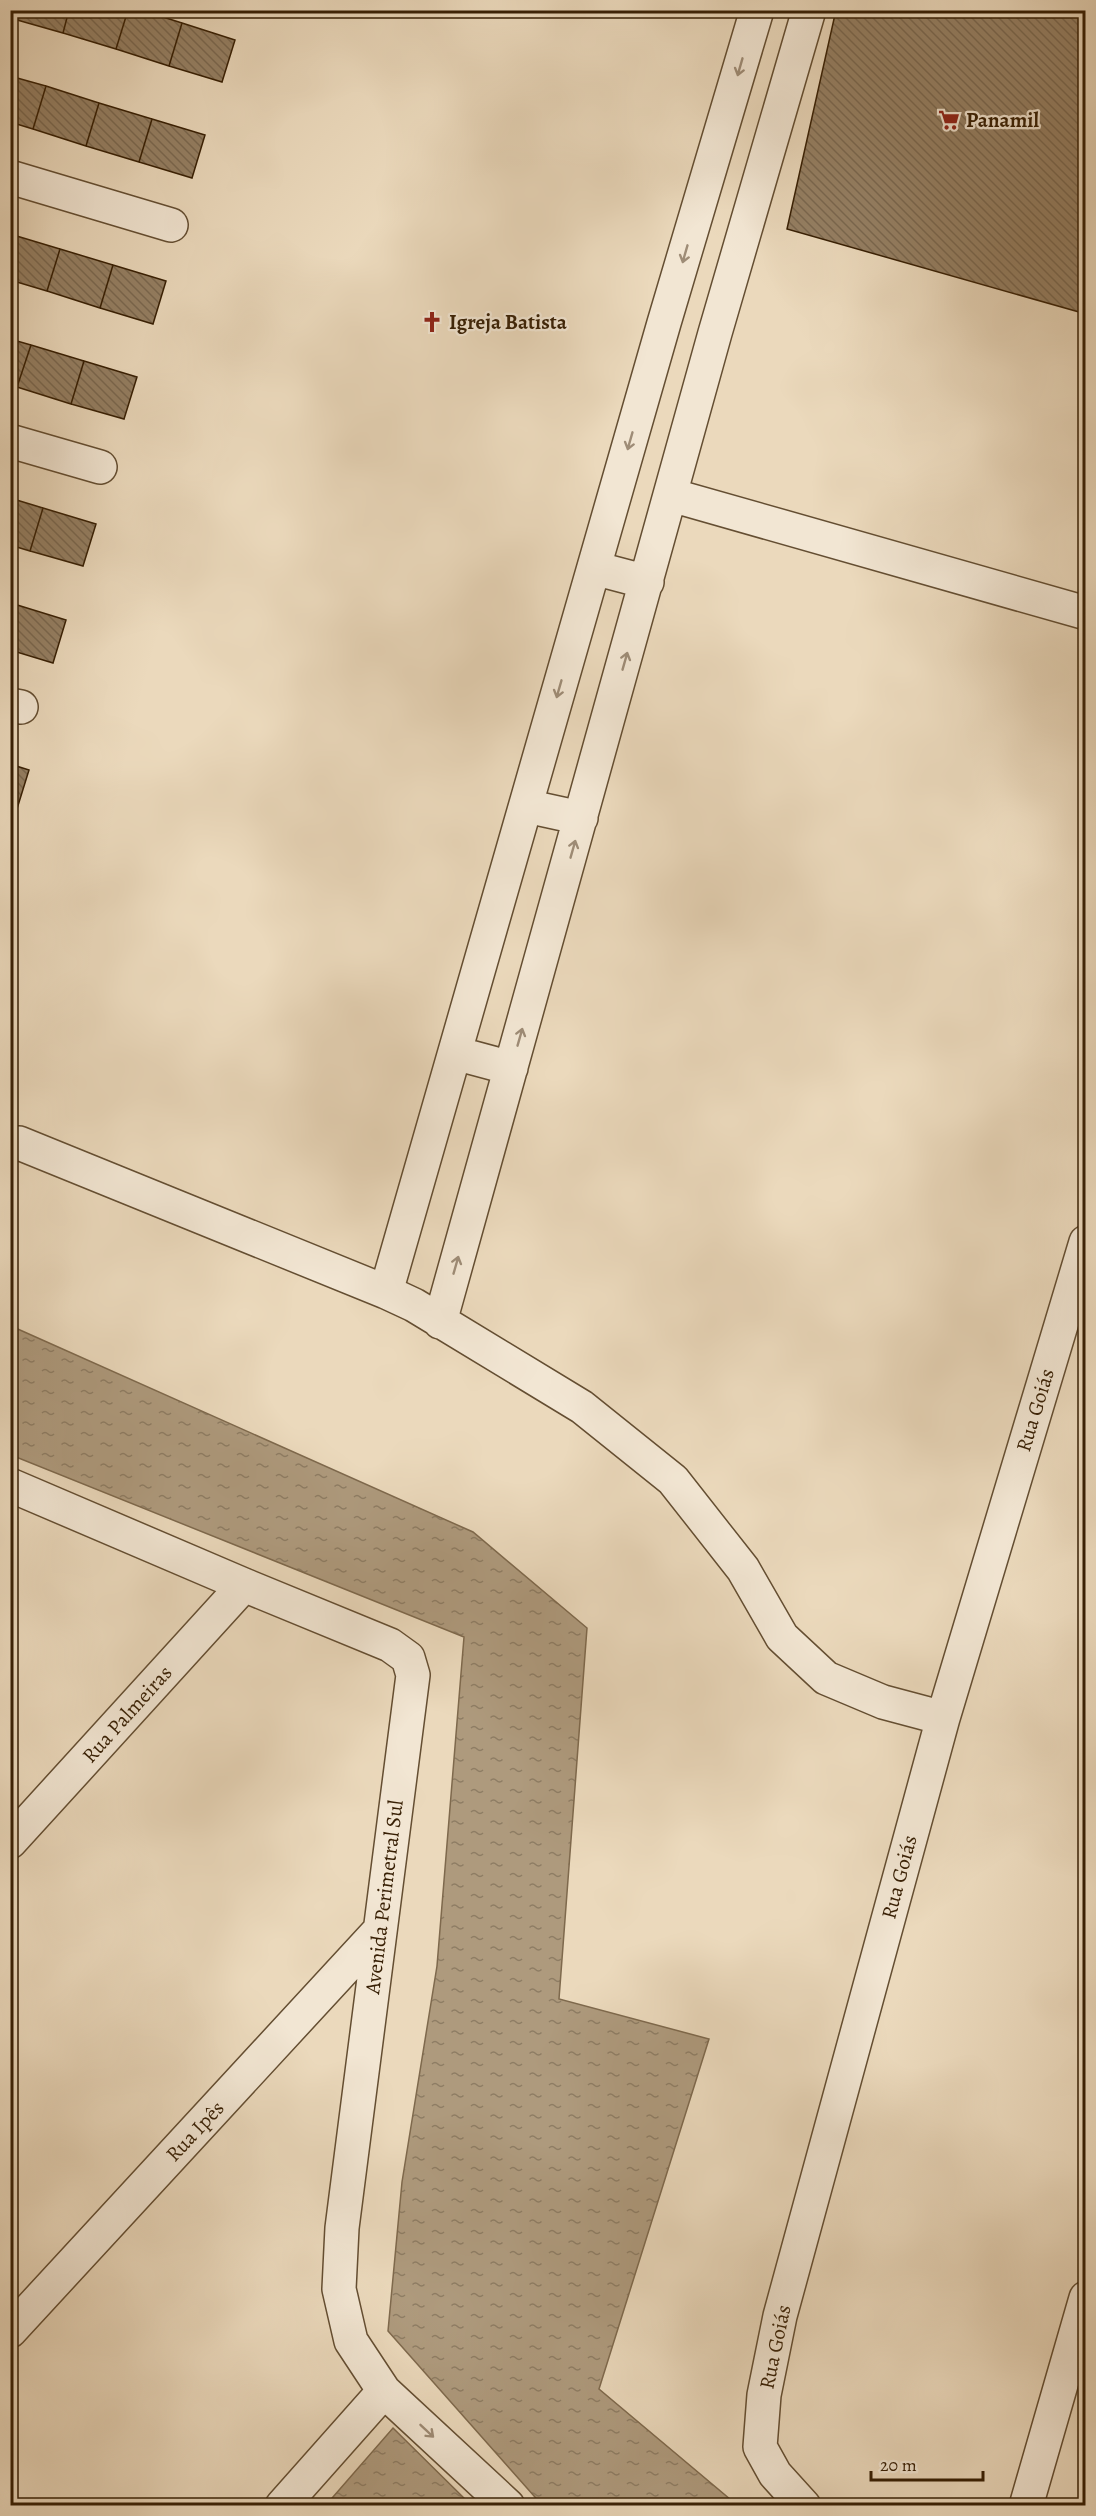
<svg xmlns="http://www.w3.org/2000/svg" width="1096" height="2516" font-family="Alegreya,serif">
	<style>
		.water { fill: url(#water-ripples); stroke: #7e694d; stroke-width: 1.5 }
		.building { fill: url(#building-back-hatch); stroke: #371f04; stroke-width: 1.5 }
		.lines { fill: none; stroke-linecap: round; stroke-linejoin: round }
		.minor-casing { stroke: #644e32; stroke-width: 36 }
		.minor { stroke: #f2e6d3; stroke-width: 33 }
		.oneway { stroke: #9e8c76 }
		.labels { text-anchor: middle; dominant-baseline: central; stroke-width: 4.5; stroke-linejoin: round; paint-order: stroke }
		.poi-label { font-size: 21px; font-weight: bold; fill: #371f04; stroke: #f2e6d3; text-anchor: start }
		.street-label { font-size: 21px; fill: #371f04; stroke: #f2e6d3 }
	</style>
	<defs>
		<pattern id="water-ripples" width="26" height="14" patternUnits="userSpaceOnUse" patternTransform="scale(1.5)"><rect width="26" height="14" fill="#ae9a7d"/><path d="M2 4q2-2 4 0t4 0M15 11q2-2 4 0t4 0" fill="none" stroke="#8e7d64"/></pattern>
		<pattern id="building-back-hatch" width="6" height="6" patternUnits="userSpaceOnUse" patternTransform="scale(1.5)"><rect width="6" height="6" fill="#958064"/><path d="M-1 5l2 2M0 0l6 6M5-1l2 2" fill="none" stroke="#7a6850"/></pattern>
	</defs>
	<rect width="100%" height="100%" fill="#ebd9bc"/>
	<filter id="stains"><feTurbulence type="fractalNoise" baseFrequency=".00333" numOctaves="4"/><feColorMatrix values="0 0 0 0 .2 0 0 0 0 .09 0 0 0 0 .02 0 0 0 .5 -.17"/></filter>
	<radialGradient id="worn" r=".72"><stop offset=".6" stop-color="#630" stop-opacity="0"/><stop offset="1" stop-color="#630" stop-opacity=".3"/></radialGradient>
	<path class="water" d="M11,1326L473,1532L587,1628L559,1999L709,2039L599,2389L737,2505H542L388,2331L402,2182L437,1966L464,1637L11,1455Z
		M393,2428L471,2505H326Z"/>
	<path class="building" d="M12,10H69L63,33L10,18Z
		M69,10H128L116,49L63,33Z
		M128,10H141L182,23L169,66L116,49Z
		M836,10H1086V314L787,229Z
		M182,23L235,40L222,82L169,66Z
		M10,76L46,86L33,129L10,122Z
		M46,86L99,103L86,146L33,129Z
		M99,103L152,119L139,162L86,146Z
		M152,119L205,135L192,178L139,162Z
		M10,234L60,249L47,291L10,280Z
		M60,249L113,265L100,308L47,291Z
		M113,265L166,281L153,324L100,308Z
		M10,339L31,345L17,387L10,385Z
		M31,345L84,361L71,404L17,387Z
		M84,361L137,377L124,419L71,404Z
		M10,498L43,508L30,551L10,545Z
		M43,508L96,524L83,566L30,551Z
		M14,604L66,620L53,663L10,650V614Z
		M10,764L29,770L16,812L10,810Z"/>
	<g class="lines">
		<defs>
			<path id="minor" d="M10,177L171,225
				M10,441L100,467
				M671,495L1086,613
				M594,568L647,582
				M10,705L21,707
				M526,806L581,818
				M455,1053L511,1068
				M10,1143H19L386,1292L414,1305L582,1407L673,1480L743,1569L782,1637L826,1678L883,1702L943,1718
				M386,1292L664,323L757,10
				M440,1322L715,333L809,10
				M10,1485L244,1585L390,1645L408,1658L413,1675L342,2228L339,2289L351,2341L384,2391L508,2506
				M10,1842L244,1585
				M10,2331L380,1930
				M282,2506L384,2391
				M804,2506L775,2474L760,2447L764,2395L780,2316L943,1718L1086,1242
				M1026,2506L1086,2298"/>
		</defs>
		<use href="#minor" class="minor-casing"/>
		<use href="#minor" class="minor"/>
	</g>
	<defs><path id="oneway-shaft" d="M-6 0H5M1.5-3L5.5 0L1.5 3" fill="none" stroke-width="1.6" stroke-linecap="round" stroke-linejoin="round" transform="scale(1.5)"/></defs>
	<g class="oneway">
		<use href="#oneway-shaft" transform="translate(740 67) rotate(106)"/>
		<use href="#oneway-shaft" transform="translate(685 254) rotate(106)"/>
		<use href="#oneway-shaft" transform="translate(630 441) rotate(106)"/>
		<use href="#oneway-shaft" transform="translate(625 661) rotate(-74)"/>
		<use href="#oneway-shaft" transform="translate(559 689) rotate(106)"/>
		<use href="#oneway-shaft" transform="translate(573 849) rotate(-74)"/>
		<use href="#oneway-shaft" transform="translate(520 1037) rotate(-74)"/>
		<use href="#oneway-shaft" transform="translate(456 1265) rotate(-74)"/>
		<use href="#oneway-shaft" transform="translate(427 2431) rotate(43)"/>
	</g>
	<defs>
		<symbol id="supermarket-bare" viewBox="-9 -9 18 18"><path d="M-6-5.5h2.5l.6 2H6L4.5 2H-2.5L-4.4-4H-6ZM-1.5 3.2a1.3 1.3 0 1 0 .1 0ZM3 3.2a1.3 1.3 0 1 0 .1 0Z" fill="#8f2418" stroke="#f2e6d3" stroke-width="2.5" paint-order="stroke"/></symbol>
		<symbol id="church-bare" viewBox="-9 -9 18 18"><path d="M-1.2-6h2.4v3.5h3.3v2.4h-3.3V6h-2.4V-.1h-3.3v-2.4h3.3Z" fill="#8f2418" stroke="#f2e6d3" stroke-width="2.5" paint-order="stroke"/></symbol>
	</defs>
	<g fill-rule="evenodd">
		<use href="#supermarket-bare" x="934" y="105" width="30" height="30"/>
		<use href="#church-bare" x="417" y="307" width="30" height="30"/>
	</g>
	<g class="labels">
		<g class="poi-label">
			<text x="966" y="120">Panamil</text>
			<text x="449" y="322">Igreja Batista</text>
		</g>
		<g class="street-label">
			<text transform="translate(1035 1410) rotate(-73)">Rua Goiás</text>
			<text transform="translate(127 1714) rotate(-48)">Rua Palmeiras</text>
			<text transform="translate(899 1877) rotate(-75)">Rua Goiás</text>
			<text transform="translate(384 1897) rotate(-83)">Avenida Perimetral Sul</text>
			<text transform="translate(195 2131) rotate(-47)">Rua Ipês</text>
			<text transform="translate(775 2347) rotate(-78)">Rua Goiás</text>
		</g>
	</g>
	<rect width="1096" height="2516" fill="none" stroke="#ebd9bc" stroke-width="36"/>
	<rect x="12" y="12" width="1072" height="2492" fill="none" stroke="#371f04" stroke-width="3"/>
	<rect x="18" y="18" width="1060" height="2480" fill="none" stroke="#371f04" stroke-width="1.5"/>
	<path d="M871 2471v9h112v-9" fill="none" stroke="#371f04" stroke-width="3"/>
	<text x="880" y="2471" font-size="18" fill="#371f04" stroke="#f2e6d3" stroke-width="4.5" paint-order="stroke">20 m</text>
	<rect width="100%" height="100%" filter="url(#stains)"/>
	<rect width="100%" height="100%" fill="url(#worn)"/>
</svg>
